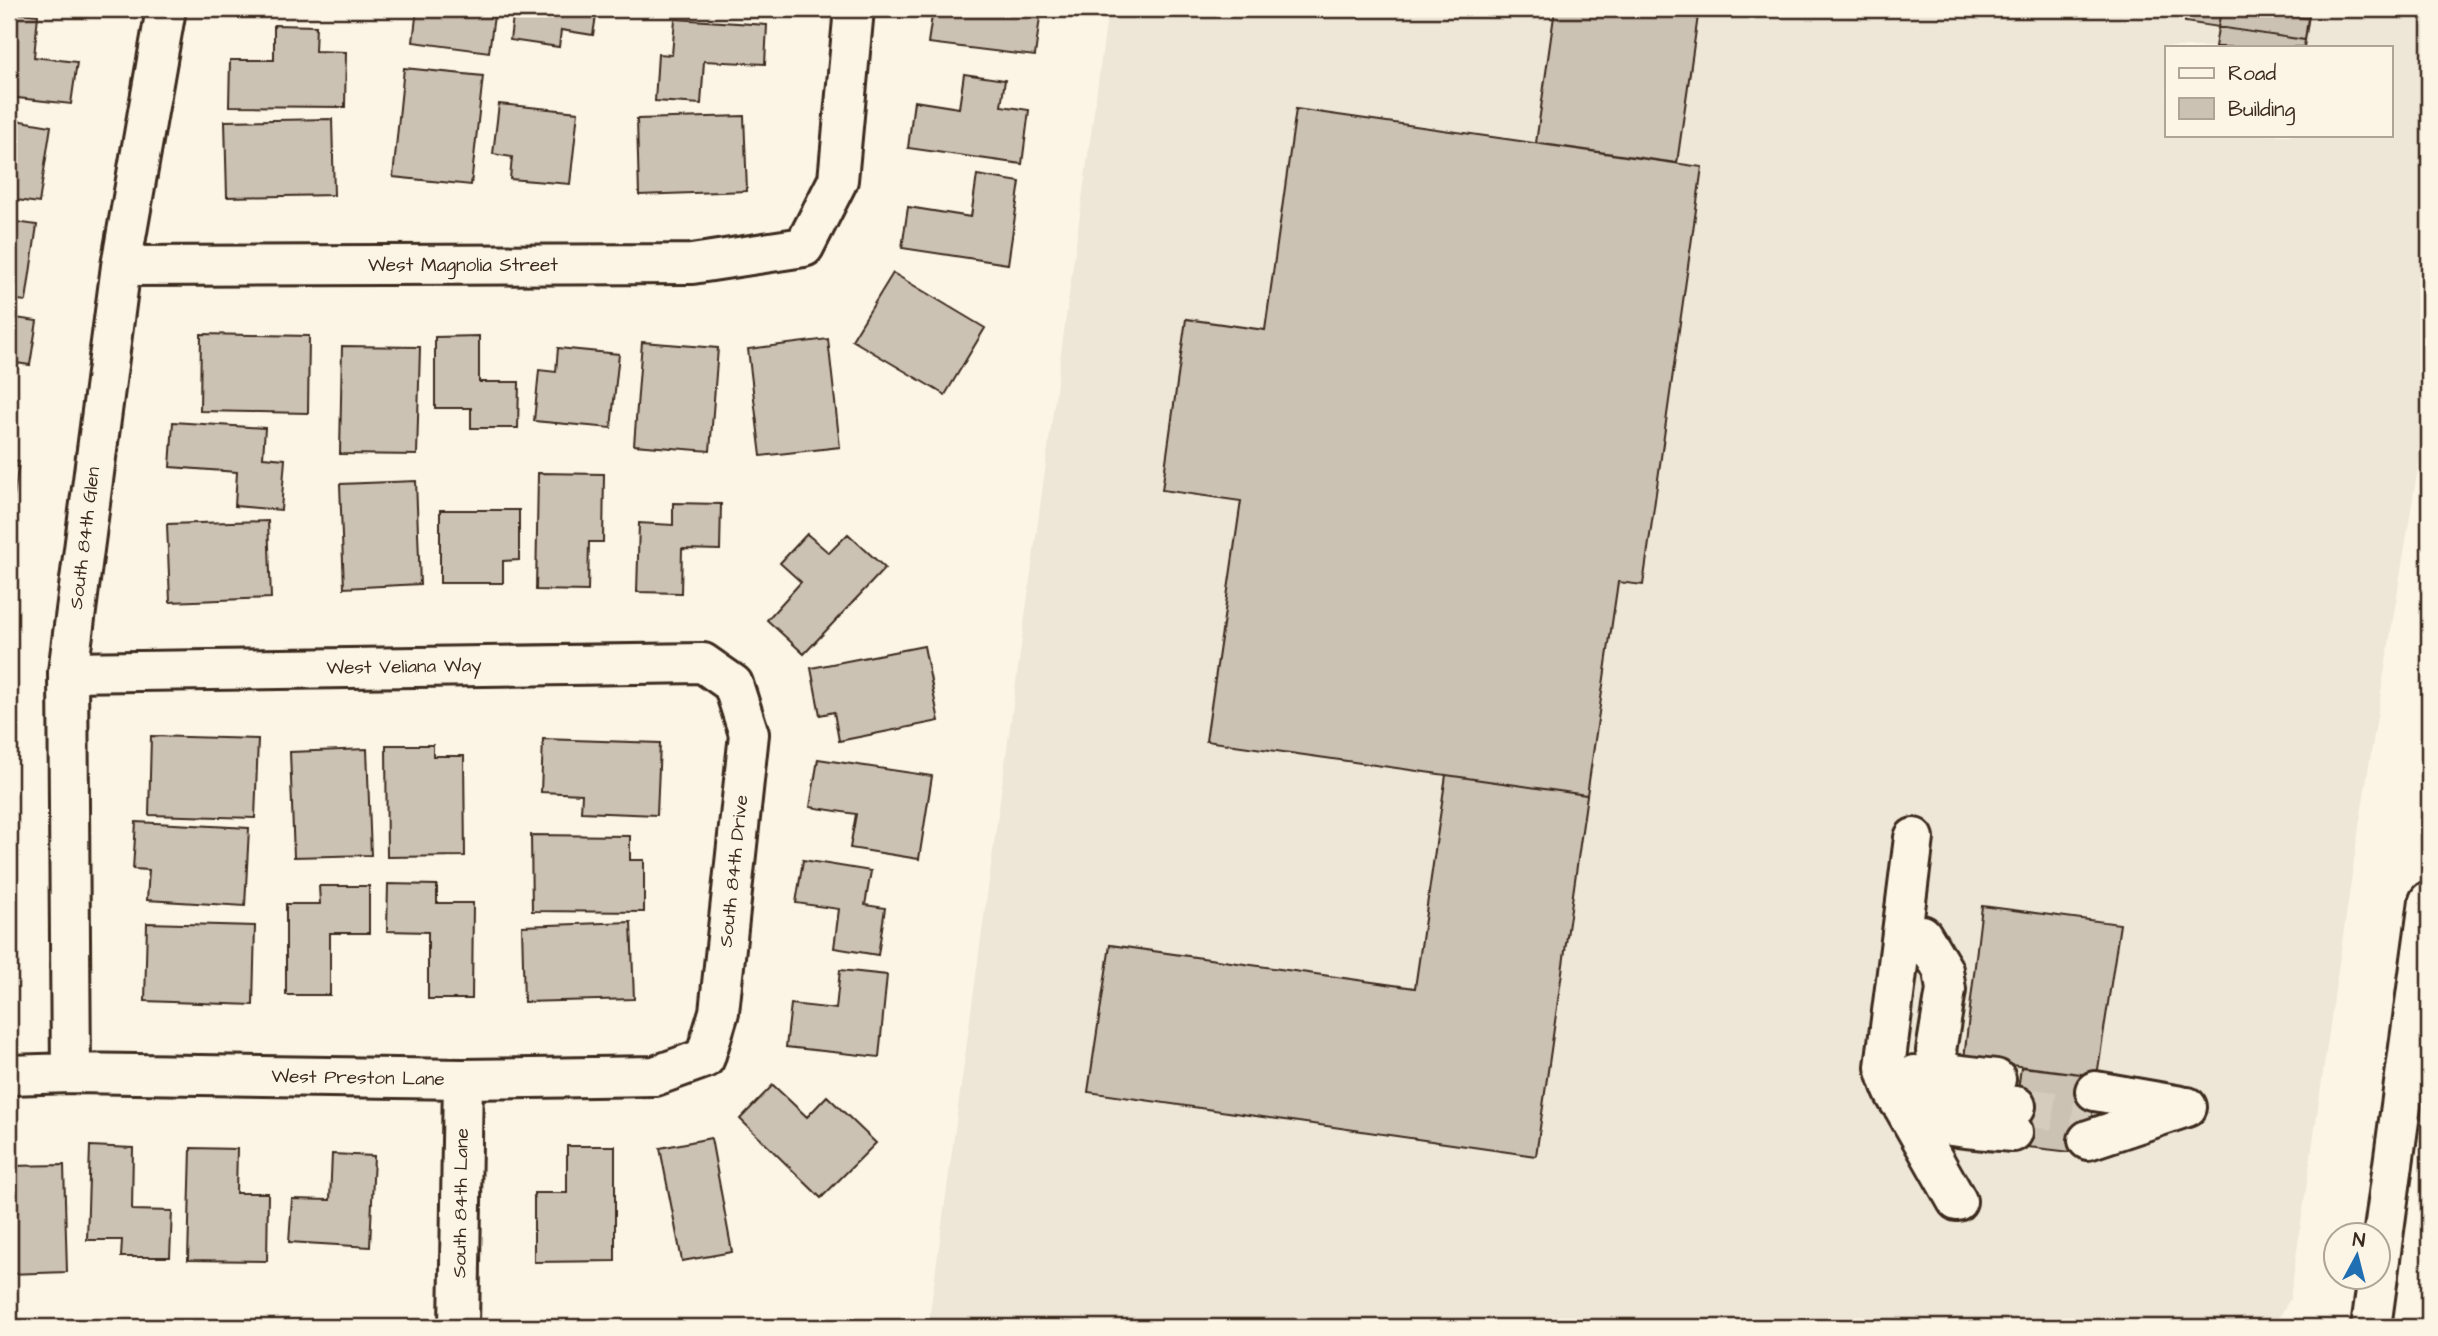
<svg xmlns="http://www.w3.org/2000/svg" width="2438" height="1336" font-family="'Architects Daughter',sans-serif">
	<style>
		.built { fill: #eee6d6; fill-rule: evenodd }
		.building { fill: #ccc2b3; stroke: #3b2a1e; stroke-width: 2 }
		.lines { fill: none; stroke-linecap: round; stroke-linejoin: round }
		.minor-tunnel { stroke: #d5ccbd; stroke-width: 38; stroke-dasharray: 38 19; stroke-linecap: butt }
		.minor-casing { stroke: #3b2a1e; stroke-width: 44 }
		.major-casing { stroke: #3b2a1e; stroke-width: 44 }
		.minor { stroke: #fcf5e5; stroke-width: 38 }
		.major { stroke: #fcf5e5; stroke-width: 38 }
		.labels { text-anchor: middle; dominant-baseline: central; stroke-width: 6; stroke-linejoin: round; paint-order: stroke }
		.street-label { font-size: 19px; fill: #3b2a1e; stroke: #fcf5e5 }
	</style>
	<rect width="100%" height="100%" fill="#fcf5e5"/>
	<filter id="ink" filterUnits="userSpaceOnUse"><feTurbulence type="fractalNoise" baseFrequency=".0143" numOctaves="2"/><feDisplacementMap in="SourceGraphic" scale="14" xChannelSelector="R" yChannelSelector="G"/><feConvolveMatrix kernelMatrix="1 2 1 2 8 2 1 2 1" color-interpolation-filters="sRGB"/></filter>
	<g filter="url(#ink)">
		<path class="built" d="M1108,9H2429V401L2360,820L2290,1299L2277,1321L2271,1327H928ZM2167,47H2391V135H2167Z"/>
		<path class="building" d="M285,9H354V11Z
			M417,9H495L489,52L413,42Z
			M514,9H597L593,35L561,30L559,47L510,40Z
			M933,9H1041L1035,56L928,43Z
			M1555,9H1699L1677,163L1536,143Z
			M2186,9H2246L2308,18L2305,40L2185,22Z
			M2221,9H2310L2304,47H2215Z
			M9,12L38,15L34,57L77,62L71,104L9,97Z
			M675,19L767,25L765,64L704,61L701,104L655,101L658,54L672,55Z
			M274,25L316,26L315,51L346,52L345,107L229,106L230,60H274Z
			M404,68L483,76L471,185L393,177Z
			M964,74L1005,80L1001,106L1029,110L1022,164L908,148L914,101L959,108Z
			M499,104L578,112L570,184L510,179L512,157L493,154Z
			M1296,109L1702,167L1643,585L1618,582L1587,795L1206,741L1241,501L1162,490L1186,319L1265,330Z
			M744,116L747,191L639,195L637,119Z
			M9,119L51,126L39,203L9,199Z
			M332,119L334,195L227,197L225,121Z
			M977,175L1020,182L1008,264L902,248L908,207L971,217Z
			M9,221L37,225L26,301L9,299Z
			M893,273L985,328L945,395L852,340Z
			M9,317L37,321L30,365L9,362Z
			M201,334L309,336L308,413L200,411Z
			M479,336V382H519L518,428H471V408H435V337Z
			M828,339L840,447L761,456L748,349Z
			M642,342L718,348L710,451L634,445Z
			M342,346L420,347L417,455L340,454Z
			M558,348L619,354L611,428L534,421L539,370L556,372Z
			M173,422L265,428L263,457L285,459L281,510L235,506L237,472L170,467Z
			M9,460L19,461L13,505L9,504Z
			M538,473L604,474L603,542H589L588,591L536,590Z
			M416,481L420,584L344,588L340,484Z
			M673,503L721,504L720,550L682,549L681,593L637,592L639,523L673,525Z
			M440,510H519V560L503,561V583H440Z
			M268,521L271,598L170,602L167,524Z
			M807,534L829,553L848,534L885,568L804,654L767,620L801,582L780,563Z
			M924,646L939,721L839,741L834,712L820,715L811,668Z
			M151,736L258,739L255,818L149,815Z
			M543,739L660,743L657,815L581,812L582,794L541,792Z
			M386,745H433V756H464L465,856L387,857Z
			M367,749L371,855L294,857L290,752Z
			M818,759L932,776L919,859L850,848L856,814L810,807Z
			M1446,775L1587,795L1536,1156L1088,1092L1110,945L1415,988Z
			M136,822L249,828L245,906L147,900L149,870L133,869Z
			M531,835L630,836V860H644V912L532,911Z
			M803,860L871,871L865,905L885,908L878,955L834,948L839,909L796,903Z
			M388,884L437,885V903H473L472,999H428V932L387,931Z
			M319,886H369V933H330V995H286V904H320Z
			M1982,906L2120,924L2097,1076L1964,1059Z
			M631,922L634,999L524,1002L522,926Z
			M147,923L255,926L253,1005L145,1001Z
			M840,970L887,975L879,1057L786,1047L791,1004L836,1009Z
			M2021,1067L2097,1076L2087,1154L2011,1145Z
			M773,1085L807,1117L827,1096L876,1143L821,1198L740,1119Z
			M711,1138L732,1252L682,1261L660,1148Z
			M90,1146L133,1148L132,1210L172,1211L170,1257H121L122,1240H87Z
			M567,1146H615V1261L534,1262V1193H567Z
			M191,1148L237,1149L236,1193H268L267,1261L188,1260Z
			M332,1154L374,1156L370,1247L289,1242L292,1199L330,1200Z
			M64,1165L67,1272L9,1274V1166Z"/>
		<g class="lines">
			<path class="minor-tunnel" d="M2016,1106L2092,1116"/>
			<defs>
				<path id="minor" d="M121,266L692,264L804,247L838,180L854,9
					M1914,838L1885,1067C1889,1080 1893,1095 1903,1106C1928,1129 1980,1129 2013,1132
					M1922,935L1943,970L1946,990L1936,1051L1940,1067L1952,1074L1996,1079
					M71,1073L68,672L121,266L166,9
					M9,1075L71,1073L463,1079L655,1076L705,1058L719,1012L749,734L733,684L703,663L68,672
					M1915,1075L1918,1083L1931,1095L2016,1106
					M2095,1091L2181,1106
					M1903,1106L1957,1201
					M2088,1140L2187,1107
					M459,1327L463,1079"/>
				<path id="major" d="M2378,1274L2429,901
					M2371,1327L2378,1276"/>
			</defs>
			<use href="#minor" class="minor-casing"/>
			<use href="#major" class="major-casing"/>
			<use href="#minor" class="minor"/>
			<use href="#major" class="major"/>
		</g>
	</g>
	<g class="labels">
		<g class="street-label">
			<text x="463" y="265">West Magnolia Street</text>
			<text transform="translate(85 538) rotate(-83)">South 84th Glen</text>
			<text transform="translate(404 667) rotate(-1)">West Veliana Way</text>
			<text transform="translate(734 871) rotate(-84)">South 84th Drive</text>
			<text transform="translate(358 1078) rotate(1)">West Preston Lane</text>
			<text transform="translate(461 1203) rotate(-89)">South 84th Lane</text>
		</g>
	</g>
	<rect width="2438" height="1336" fill="none" stroke="#fcf5e5" stroke-width="35"/>
	<rect x="18" y="18" width="2403" height="1301" fill="none" stroke="#3b2a1e" stroke-width="2.5" filter="url(#ink)"/>
	<rect x="2165" y="46" width="228" height="91" fill="#fcf5e5" stroke="#afa495" stroke-width="2"/>
	<rect x="2179" y="68" width="35" height="10" fill="#fcf5e5" stroke="#afa495" stroke-width="2"/>
	<text x="2228" y="80" font-size="21" fill="#3b2a1e">Road</text>
	<rect x="2179" y="98" width="35" height="21" fill="#ccc2b3" stroke="#afa495" stroke-width="2"/>
	<text x="2228" y="116" font-size="21" fill="#3b2a1e">Building</text>
	<g transform="translate(2357 1256) rotate(7)"><circle r="33" fill="#fcf5e5" stroke="#afa495" stroke-width="2"/>
	<path d="M0-5L12 26L0 18L-12 26Z" fill="#1f6fb2"/>
	<text y="-10" font-size="19" font-weight="bold" text-anchor="middle" fill="#3b2a1e">N</text>
	</g>
</svg>
